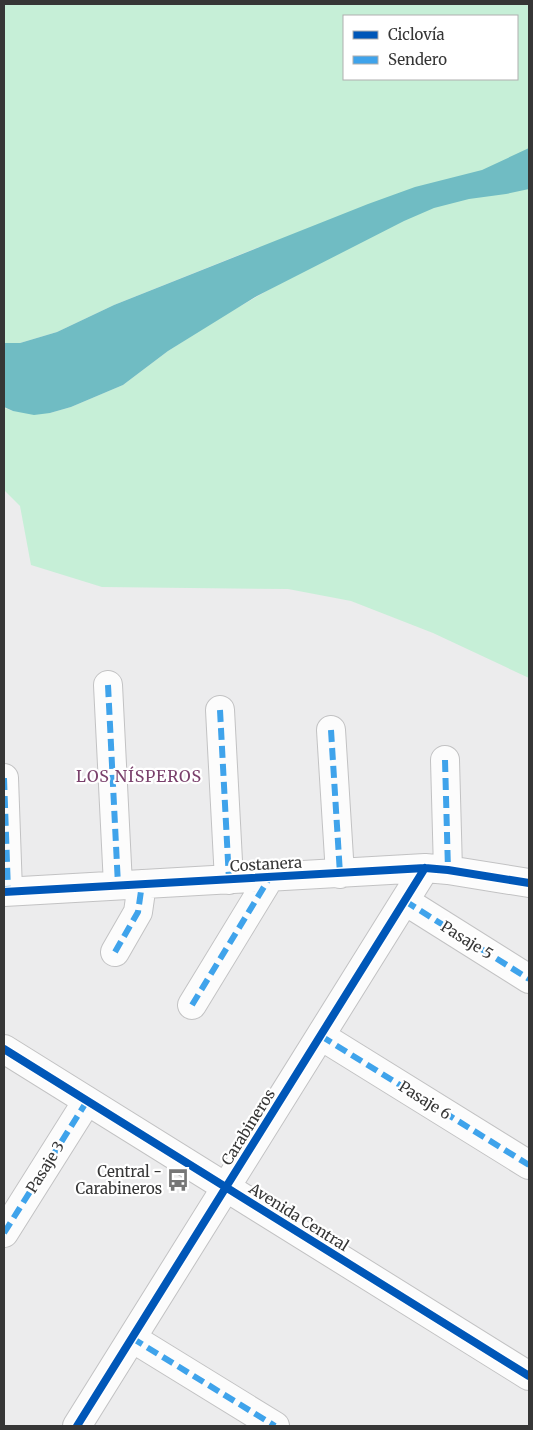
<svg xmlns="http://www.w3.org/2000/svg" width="533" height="1430" font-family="Merriweather,serif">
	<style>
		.green { fill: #c6efd7; fill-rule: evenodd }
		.water { fill: #70bcc3 }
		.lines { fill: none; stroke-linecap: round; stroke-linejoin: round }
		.minor-casing { stroke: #c2c2c3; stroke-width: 30 }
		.minor { stroke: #fcfcfc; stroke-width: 28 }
		.quiet { stroke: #3fa3eb; stroke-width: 6; stroke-dasharray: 12 6; stroke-linecap: butt }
		.cycleway-casing { stroke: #fff; stroke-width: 11 }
		.cycleway { stroke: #0057b8; stroke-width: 8 }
		.labels { text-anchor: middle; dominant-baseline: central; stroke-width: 4.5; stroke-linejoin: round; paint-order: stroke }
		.street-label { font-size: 15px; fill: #363636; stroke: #fff }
		.poi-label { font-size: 15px; fill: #363636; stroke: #fff; text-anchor: end }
		.neighbourhood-label { font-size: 16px; letter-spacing: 1px; fill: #7a406c; stroke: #fff }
	</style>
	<rect width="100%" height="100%" fill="#ececed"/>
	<path class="green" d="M4,4H529V678L433,633L351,601L288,589L102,587L31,565L20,506L4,490V408L13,411L50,413L71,407L123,385L168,351L223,316L288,279L355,244L259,247L114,305L57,332L20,343H4ZM344,16H517V79H344Z"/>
	<path class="water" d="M529,148V189L506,194L469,199L434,208L404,221L257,296L168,351L123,385L71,407L50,413L34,415L13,411L4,407V343H20L57,332L114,305L368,204L415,187L482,170Z"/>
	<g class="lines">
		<defs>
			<path id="minor" d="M108,685L118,885
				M220,710L229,880
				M331,730L340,874
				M445,760L448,870
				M4,778L8,891
				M4,892L425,868L448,870L529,883
				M405,901L529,979
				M115,952L138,912L142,884
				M192,1005L270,877
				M321,1036L529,1165
				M4,1049L529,1376
				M4,1233L87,1101
				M132,1338L275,1426
				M77,1426L425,868"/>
		</defs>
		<use href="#minor" class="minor-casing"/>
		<use href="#minor" class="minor"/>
		<path class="quiet" d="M108,685L118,885
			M220,710L229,880
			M331,730L340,874
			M445,760L448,870
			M4,778L8,891
			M405,901L529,979
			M115,952L138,912L142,884
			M192,1005L270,877
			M321,1036L529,1165
			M4,1233L87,1101
			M132,1338L275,1426"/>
		<defs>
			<path id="cycleway" d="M4,892L425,868L448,870L529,883
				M4,1049L529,1376
				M77,1426L425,868"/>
		</defs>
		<use href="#cycleway" class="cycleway-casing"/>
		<use href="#cycleway" class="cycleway"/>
	</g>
	<defs>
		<symbol id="bus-bare" viewBox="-9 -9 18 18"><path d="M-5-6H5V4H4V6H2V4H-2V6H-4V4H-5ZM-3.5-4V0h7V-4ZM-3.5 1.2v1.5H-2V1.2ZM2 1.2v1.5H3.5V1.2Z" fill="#767676" stroke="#fff" stroke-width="2.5" paint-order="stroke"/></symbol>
	</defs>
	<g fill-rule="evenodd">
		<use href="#bus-bare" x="162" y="1164" width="32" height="32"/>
	</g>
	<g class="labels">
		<g class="street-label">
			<text transform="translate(266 864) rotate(-3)">Costanera</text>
			<text transform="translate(467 940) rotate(32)">Pasaje 5</text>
			<text transform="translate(425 1100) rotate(32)">Pasaje 6</text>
			<text transform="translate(248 1127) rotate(-58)">Carabineros</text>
			<text transform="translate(45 1167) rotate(-58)">Pasaje 3</text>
			<text transform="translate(299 1217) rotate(32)">Avenida Central</text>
		</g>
		<g class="poi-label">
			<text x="162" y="1171">Central -<tspan x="162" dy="17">Carabineros</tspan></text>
		</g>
		<g class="neighbourhood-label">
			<text x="139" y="776">LOS NÍSPEROS</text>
		</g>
	</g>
	<rect width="533" height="1430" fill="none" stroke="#363636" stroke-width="10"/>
	<rect x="343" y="15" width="175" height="65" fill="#ffffff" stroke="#afafaf"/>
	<rect x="353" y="31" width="25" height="8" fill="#0057b8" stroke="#afafaf"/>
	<text x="388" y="40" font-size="15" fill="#363636">Ciclovía</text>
	<rect x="353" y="56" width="25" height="8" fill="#3fa3eb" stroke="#afafaf"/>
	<text x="388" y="65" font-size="15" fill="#363636">Sendero</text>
</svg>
